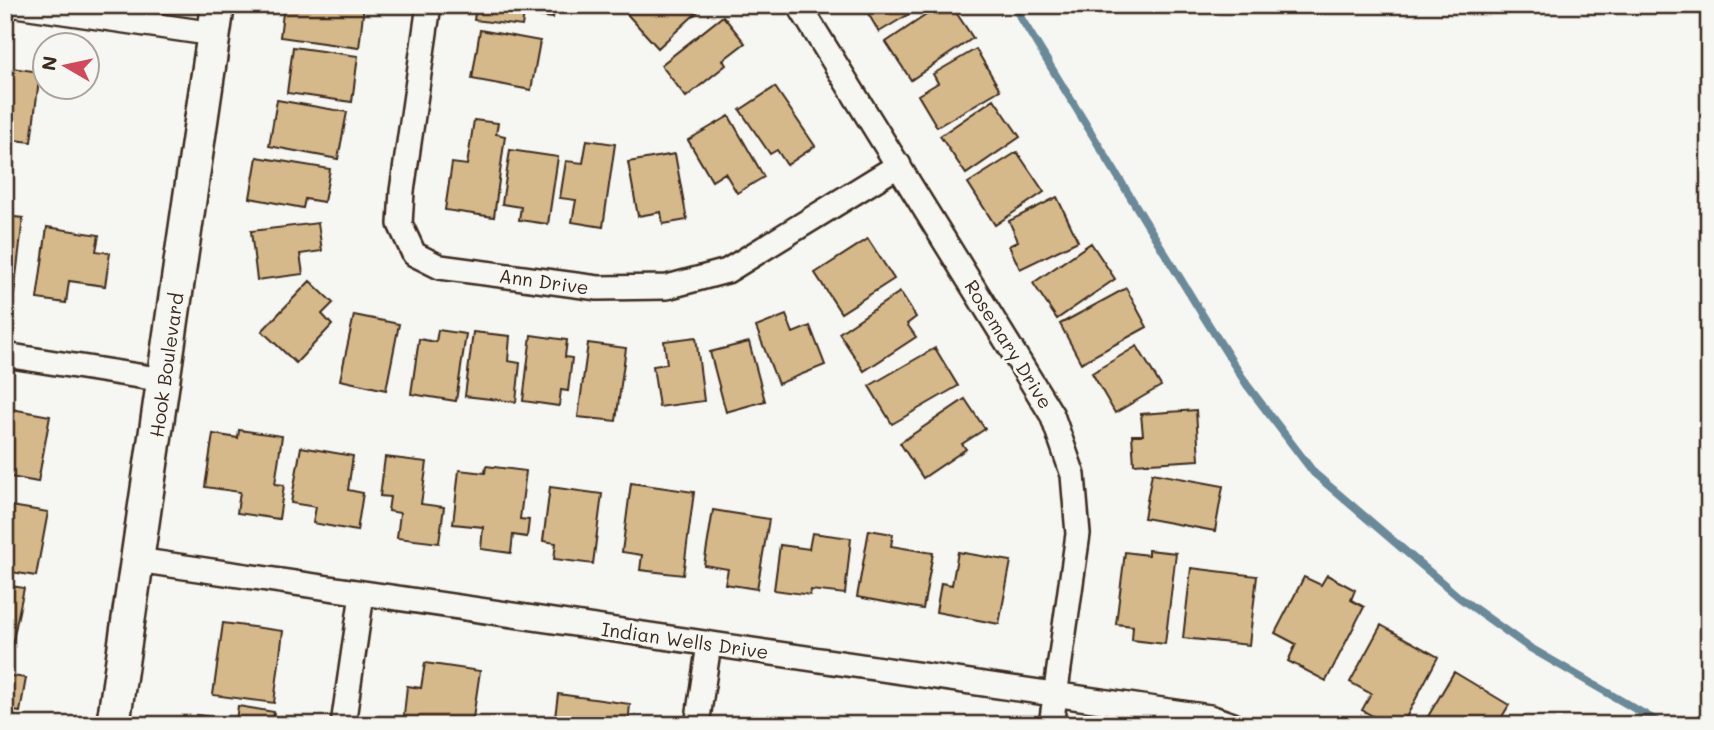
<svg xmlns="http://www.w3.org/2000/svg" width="1714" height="730" font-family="Mali,sans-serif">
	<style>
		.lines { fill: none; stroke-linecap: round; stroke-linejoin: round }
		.stream { stroke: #6b8999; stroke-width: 8 }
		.building { fill: #d6b98b; stroke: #3b2a1e; stroke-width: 2 }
		.minor-casing { stroke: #3b2a1e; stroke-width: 28 }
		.secondary-casing { stroke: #3b2a1e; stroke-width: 37 }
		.minor { stroke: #f6f6f2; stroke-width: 23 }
		.secondary { stroke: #f6f6f2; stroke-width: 32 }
		.labels { text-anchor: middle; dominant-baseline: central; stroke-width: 6; stroke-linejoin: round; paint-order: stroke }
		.street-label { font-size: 19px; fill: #3b2a1e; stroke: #f6f6f2 }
	</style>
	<rect width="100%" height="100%" fill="#f6f6f2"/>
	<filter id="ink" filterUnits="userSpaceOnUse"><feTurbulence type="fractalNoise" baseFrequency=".0143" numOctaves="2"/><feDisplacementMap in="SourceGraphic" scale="14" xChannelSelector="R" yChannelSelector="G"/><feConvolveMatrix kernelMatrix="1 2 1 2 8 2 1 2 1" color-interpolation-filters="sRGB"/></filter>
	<g filter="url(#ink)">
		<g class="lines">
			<path class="stream" d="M1013,5L1202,314L1247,385L1314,473L1460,598L1527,646L1663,725"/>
		</g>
		<path class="building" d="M284,5H364L359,48L280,37Z
			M476,5H555L553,18L524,14L522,26L474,20Z
			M637,5H705L658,48L627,14Z
			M863,5H924L879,32Z
			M941,5H951L973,38L911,80L886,42Z
			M723,16L745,43L723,60L726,65L686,97L661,65Z
			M480,30L540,41L531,90L472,79Z
			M293,47L358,56L352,102L287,93Z
			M976,49L1000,90L937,127L918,95L938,83L933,74Z
			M5,67L40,72L31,142L5,139Z
			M775,87L815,146L787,165L777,150L770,154L740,110Z
			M994,99L1020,137L966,174L940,136Z
			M277,100L347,112L338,159L269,146Z
			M729,116L764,177L737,193L725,173L712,181L688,140Z
			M474,120L498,123L496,134L505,136L494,217L445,210L452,163L467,165Z
			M587,140L615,144L603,227L572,222L576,200L560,198L566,161L583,163Z
			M510,150L558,157L548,224L519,220L521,207L502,204Z
			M1017,152L1044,192L995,225L968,183Z
			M675,154L687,220L663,224L661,212L638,216L628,162Z
			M257,157L330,169L324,202L305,199L303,208L250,198Z
			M1057,197L1078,241L1020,269L1009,246L1018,241L1009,221Z
			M5,216L23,218L14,294L5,292Z
			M5,216L23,218L14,294L5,292Z
			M318,223L322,251L300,254L303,274L257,280L251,231Z
			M47,227L99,235L96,251L110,253L105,286L69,281L66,303L37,299Z
			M868,239L894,279L841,313L815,273Z
			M1091,243L1115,279L1057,319L1033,283Z
			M310,281L333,303L322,314L332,325L296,363L262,331Z
			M1126,288L1147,327L1081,363L1060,324Z
			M900,292L916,317L907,324L916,337L864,371L839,333Z
			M354,315L399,324L386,390L340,380Z
			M786,315L793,333L810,326L825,365L778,384L756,327Z
			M438,330L466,334L456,401L411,394L419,339L436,342Z
			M473,332L510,336L508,361L520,363L516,402L465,396Z
			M531,335L567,340L565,357L572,358L568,391L561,390L559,406L523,401Z
			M696,337L704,401L659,407L653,366L667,364L664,341Z
			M749,342L765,401L726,412L710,352Z
			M588,343L626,348L616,421L578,417Z
			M1137,346L1161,386L1115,413L1092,373Z
			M935,348L958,386L892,424L869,386Z
			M965,399L985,429L962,444L966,449L923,478L900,443Z
			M6,408L50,416L38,482L5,476Z
			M6,408L50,416L38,482L5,476Z
			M1196,410L1199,460L1134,464L1132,435H1143L1141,414Z
			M239,430L282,436L275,484L284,485L279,519L237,513L240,492L205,487L213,434L238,438Z
			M301,447L353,456L348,490L363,493L357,531L313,523L316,507L291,503Z
			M385,457L427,462L421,504L444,507L439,543L397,538L400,513L388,511L390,497L380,496Z
			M486,466L526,471L520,519L529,520L527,537L513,535L511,553L481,549L483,527L453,524L459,470L485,473Z
			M1152,473L1223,486L1215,531L1144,518Z
			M631,483L694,492L683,575L640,570L642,555L622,552Z
			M550,487L602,494L593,564L554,559L556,543L543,541Z
			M5,505L48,512L36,576L5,571Z
			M5,505L48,512L36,576L5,571Z
			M713,510L769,519L757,589L725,584L728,569L704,565Z
			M869,530L893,534L891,546L933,553L923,609L857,597Z
			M812,533L851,538L845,594L811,590L810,595L774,590L780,545L809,549Z
			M1148,550L1176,553L1165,644L1132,640L1133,626L1116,624L1125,552L1148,555Z
			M958,552L1011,561L999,624L936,612L941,583L952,585Z
			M1191,568L1257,576L1249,645L1183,638Z
			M1327,575L1355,590L1351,600L1364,607L1326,681L1288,661L1296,644L1275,633L1304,577L1321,585Z
			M5,585L24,588L10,654L5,653Z
			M5,585L24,588L10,654L5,653Z
			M223,623L283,631L274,703L213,695Z
			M1381,625L1438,657L1402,725H1389L1362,710L1371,694L1350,682Z
			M425,663L480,671L472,725L442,722L441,725H403L407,686L421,688Z
			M1454,672L1509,705L1497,725H1423Z
			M5,675L26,678L20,712L14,711L11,725H5Z
			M558,694L630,704L628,725H554Z
			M238,706L274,712L272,725H195L197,715L236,721Z"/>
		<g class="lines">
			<defs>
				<path id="minor" d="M16,5L214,34
					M429,5L402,191L400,224L414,254L440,267L598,288L667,287L727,271L899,165
					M799,5L1052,415L1073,475L1078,534L1051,725
					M5,355L164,380
					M137,560L1210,717L1233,725
					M343,725L362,594
					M697,725L709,644"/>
				<path id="secondary" d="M113,725L218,5"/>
			</defs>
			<use href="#minor" class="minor-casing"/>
			<use href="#secondary" class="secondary-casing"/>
			<use href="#minor" class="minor"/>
			<use href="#secondary" class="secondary"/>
		</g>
	</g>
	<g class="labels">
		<g class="street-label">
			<text transform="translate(544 281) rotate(8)">Ann Drive</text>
			<text transform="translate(1009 344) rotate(58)">Rosemary Drive</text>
			<text transform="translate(166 365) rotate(-82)">Hook Boulevard</text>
			<text transform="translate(685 640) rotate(8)">Indian Wells Drive</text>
		</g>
	</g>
	<rect width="1714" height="730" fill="none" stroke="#f6f6f2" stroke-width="28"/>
	<rect x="14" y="14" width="1686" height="702" fill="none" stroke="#3b2a1e" stroke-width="2.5" filter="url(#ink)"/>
	<g transform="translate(66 66) rotate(279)"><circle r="33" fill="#f6f6f2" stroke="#aba49d" stroke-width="2"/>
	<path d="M0-5L12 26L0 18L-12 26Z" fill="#d1495b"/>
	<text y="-10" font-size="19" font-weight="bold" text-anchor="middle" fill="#3b2a1e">N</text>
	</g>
</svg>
